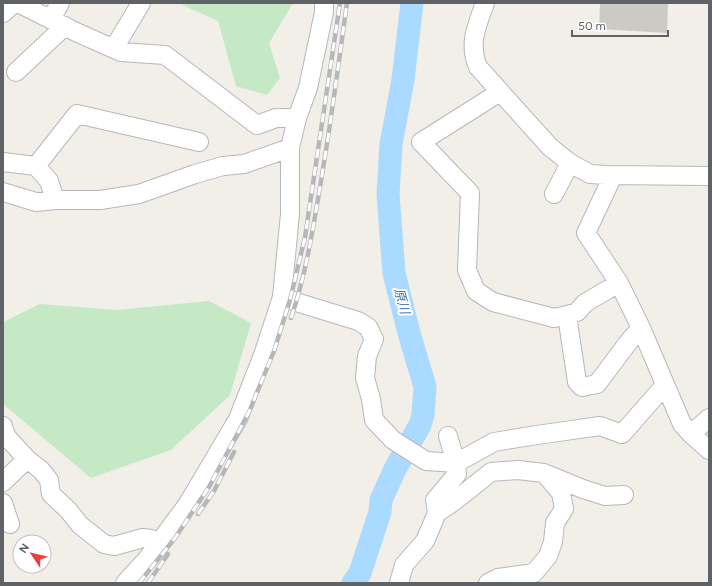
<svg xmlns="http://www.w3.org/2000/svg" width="712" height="586" font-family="Figtree,'Noto Sans JP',sans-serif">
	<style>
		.green { fill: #c5e8c5 }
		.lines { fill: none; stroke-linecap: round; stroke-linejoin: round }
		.river { stroke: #aadaff; stroke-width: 23 }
		.building { fill: #cccac5 }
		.minor-casing { stroke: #b5b8bc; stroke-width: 20 }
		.minor { stroke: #fff; stroke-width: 18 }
		.rail-casing { stroke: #b6b7b8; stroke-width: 4.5 }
		.rail { stroke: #fff; stroke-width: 3; stroke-dasharray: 9; stroke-linecap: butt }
		.labels { text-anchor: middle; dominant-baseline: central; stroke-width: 4; stroke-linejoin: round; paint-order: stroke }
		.water-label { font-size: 13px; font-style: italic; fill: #4174aa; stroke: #fff }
	</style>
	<rect width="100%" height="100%" fill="#f1efe8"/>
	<path class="green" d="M178,3H293L269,43L280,78L267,95L236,86L218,21Z
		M209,301L251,323L230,395L171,450L91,478L3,404V322L40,304L116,310Z"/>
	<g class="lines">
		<path class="river" d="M353,583L360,573L380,512L381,500L395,469L420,425L423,415L425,387L409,333L394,273L388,194L391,144L403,80L412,3"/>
	</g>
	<path class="building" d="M600,3H668L667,33L599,29Z"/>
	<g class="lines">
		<defs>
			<path id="minor" d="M18,3L76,32L121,52L165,55L257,125L276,118H297
				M485,3C477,26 468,43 478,67L550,147L570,163L590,174L606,175L709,176
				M3,13L14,3
				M51,19L60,3
				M114,48L141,3
				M16,72L65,26
				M500,92L421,142L470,193L467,270L476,291L493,302L554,318L567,315
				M3,162L36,166L49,181L55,200
				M36,166L77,114L199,142
				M606,175L610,182L586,233L619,283L585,303L577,312L567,315L577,382L582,387L597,384L630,340L641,328
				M3,192L36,202L55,200H100L139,194L195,174L223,166L244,164L290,148
				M554,194L570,163
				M619,283L641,328L682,424L691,434
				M282,297L296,302L358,321L368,327L374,339L367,356L365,378L371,399L374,420L393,440L426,461L456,463L457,474L435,500L437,513
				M709,418L691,434L709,450
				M3,426L6,436L27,459L41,470L49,480L51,494L68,510L80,525L104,544L114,546L143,538L151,539L159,542
				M448,436L456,463L494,442L537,435L600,426L622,434L665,385
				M3,482L27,459
				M3,503L10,524
				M125,583L147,559L187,505L238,419L263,355L282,297L290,214V148L297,118L308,88L324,12V3
				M399,583L404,565L425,541L437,513L456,500L491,472L518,470L544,473L583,489L605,496L624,495
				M488,583L498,578L534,573L548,556L553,542L555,523L564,509L561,493L544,473"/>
		</defs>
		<use href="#minor" class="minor-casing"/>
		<use href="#minor" class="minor"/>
		<defs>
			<path id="rail" d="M291,318C305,277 312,235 319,193C330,130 338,67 347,3
				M198,514L214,491L234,452
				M139,583L175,538L209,487L249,412L274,351L290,300L305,237L340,3
				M148,583L168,554"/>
		</defs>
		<use href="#rail" class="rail-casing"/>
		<use href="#rail" class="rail"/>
	</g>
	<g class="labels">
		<g class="water-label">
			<text transform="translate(402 301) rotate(75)">原川</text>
		</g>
	</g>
	<rect width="712" height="586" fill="none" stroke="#5f6368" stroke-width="8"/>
	<g transform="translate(32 554) rotate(305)"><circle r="19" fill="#ffffff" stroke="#bfc1c3"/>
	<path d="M0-3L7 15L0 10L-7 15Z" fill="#ea4335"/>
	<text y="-6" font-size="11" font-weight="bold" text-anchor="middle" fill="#5f6368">N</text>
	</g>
	<path d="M572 30v6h96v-6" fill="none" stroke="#5f6368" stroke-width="2"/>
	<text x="578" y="30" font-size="12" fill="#5f6368" stroke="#ffffff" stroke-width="3" paint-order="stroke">50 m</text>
</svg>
